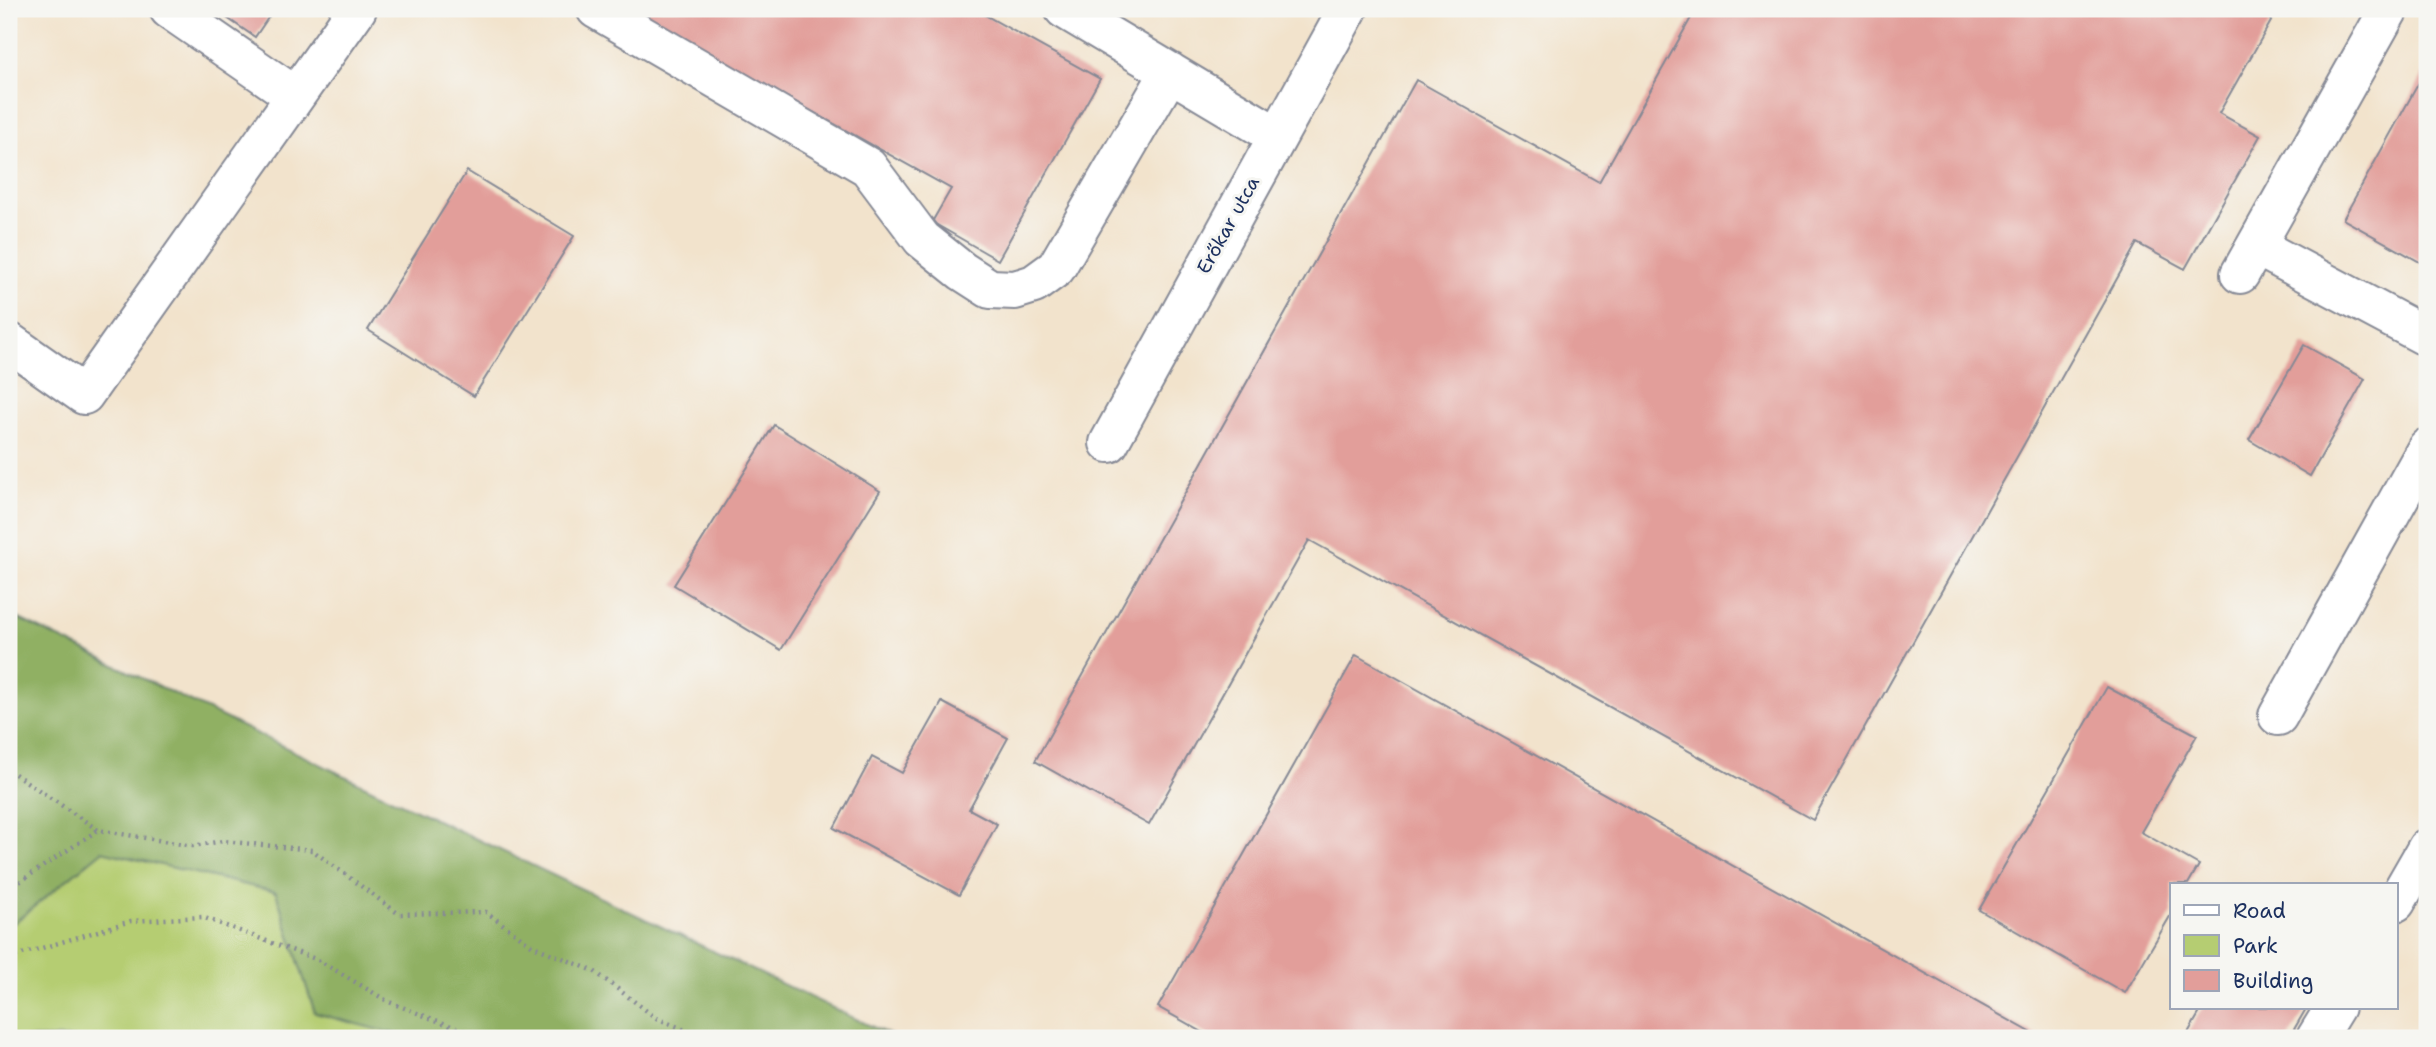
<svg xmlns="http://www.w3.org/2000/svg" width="2436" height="1047" font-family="'Shantell Sans',sans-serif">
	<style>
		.green { fill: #b5cd72; stroke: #687e68; stroke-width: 2 }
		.forest { fill: #90b064; stroke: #567061; stroke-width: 2 }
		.building { fill: #e29e9a }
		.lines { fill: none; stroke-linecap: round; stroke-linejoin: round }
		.minor-casing { stroke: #868995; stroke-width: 42 }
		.path { stroke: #868995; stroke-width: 4.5; stroke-dasharray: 2 5; stroke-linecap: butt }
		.minor { stroke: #fff; stroke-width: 38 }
		.labels { text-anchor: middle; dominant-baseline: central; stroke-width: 6; stroke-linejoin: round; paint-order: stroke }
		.street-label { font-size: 19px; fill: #1b2f5e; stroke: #f6f6f2 }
	</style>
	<rect width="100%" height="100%" fill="#f6f6f2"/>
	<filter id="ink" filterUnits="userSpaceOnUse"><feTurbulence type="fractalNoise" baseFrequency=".0143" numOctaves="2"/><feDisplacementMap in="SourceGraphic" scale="14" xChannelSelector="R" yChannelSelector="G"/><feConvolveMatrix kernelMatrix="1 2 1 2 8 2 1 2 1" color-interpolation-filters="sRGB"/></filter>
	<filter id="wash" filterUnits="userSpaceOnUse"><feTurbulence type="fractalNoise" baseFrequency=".00686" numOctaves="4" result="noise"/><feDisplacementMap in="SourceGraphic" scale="28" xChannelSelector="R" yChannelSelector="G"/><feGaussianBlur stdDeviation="1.57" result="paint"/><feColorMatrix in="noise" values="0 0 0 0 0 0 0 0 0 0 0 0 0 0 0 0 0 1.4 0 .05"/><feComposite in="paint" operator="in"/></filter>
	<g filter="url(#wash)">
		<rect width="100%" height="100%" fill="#f2e3cc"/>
		<path class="green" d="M102,851L276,892L315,1013L410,1038H9V927Z"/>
		<path class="forest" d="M9,614L407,806L896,1038H410L315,1013L276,892L102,851L9,927Z"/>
		<g id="blocks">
			<path class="building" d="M214,9H274L255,37Z
				M628,9H974L1100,79L998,260L932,222L951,189Z
				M1696,9H2278L2219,113L2260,136L2185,269L2137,243L1813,820L1309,540L1149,825L1035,761L1416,80L1599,182Z
				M2427,68V266L2343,219Z
				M467,171L574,236L474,396L368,330Z
				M2304,345L2365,379L2310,476L2249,440Z
				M774,425L880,491L781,650L674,585Z
				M1356,655L2041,1038H1213L1158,1007Z
				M2107,687L2197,735L2141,832L2199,865L2188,884H2172V913L2125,993L1979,910Z
				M942,702L1008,738L969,809L997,824L959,895L834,828L872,757L902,773Z
				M2203,1007H2307L2289,1038H2185Z"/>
		</g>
	</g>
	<g filter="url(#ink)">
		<use href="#blocks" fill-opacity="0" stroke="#868995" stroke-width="2"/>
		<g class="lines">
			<defs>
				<path id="minor" d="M169,9L295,96
					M596,9L868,167L922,239L962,271L990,289L1015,290L1034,284L1056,268L1170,72
					M1064,9L1277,136
					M2256,246L2427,337
					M2240,274L2389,9
					M9,342L84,395L357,9
					M1109,443L1348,9
					M2278,716L2427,448
					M2396,902L2427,848
					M2316,1038L2335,1007"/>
			</defs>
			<use href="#minor" class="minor-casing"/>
			<path class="path" d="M9,770L98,830
				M9,891L15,885L98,830L193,846L223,841L312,850L399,914L486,912L533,946L594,971L656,1018L705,1038
				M9,958L131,921L202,917L318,960L389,1002L482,1038"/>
			<use href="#minor" class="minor"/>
		</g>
	</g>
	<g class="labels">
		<g class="street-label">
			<text transform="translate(1228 225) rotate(-61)">Erőkar utca</text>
		</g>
	</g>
	<rect width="2436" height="1047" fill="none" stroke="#f6f6f2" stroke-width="35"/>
	<rect x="2170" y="883" width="228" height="126" fill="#f6f6f2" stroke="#9ea6b7" stroke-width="2"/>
	<rect x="2184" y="905" width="35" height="10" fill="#ffffff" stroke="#9ea6b7" stroke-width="2"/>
	<text x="2233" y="918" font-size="21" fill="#1b2f5e">Road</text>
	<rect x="2184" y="935" width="35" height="21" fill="#b5cd72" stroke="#9ea6b7" stroke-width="2"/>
	<text x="2233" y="953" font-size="21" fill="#1b2f5e">Park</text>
	<rect x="2184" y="970" width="35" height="21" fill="#e29e9a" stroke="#9ea6b7" stroke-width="2"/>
	<text x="2233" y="988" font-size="21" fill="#1b2f5e">Building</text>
</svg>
